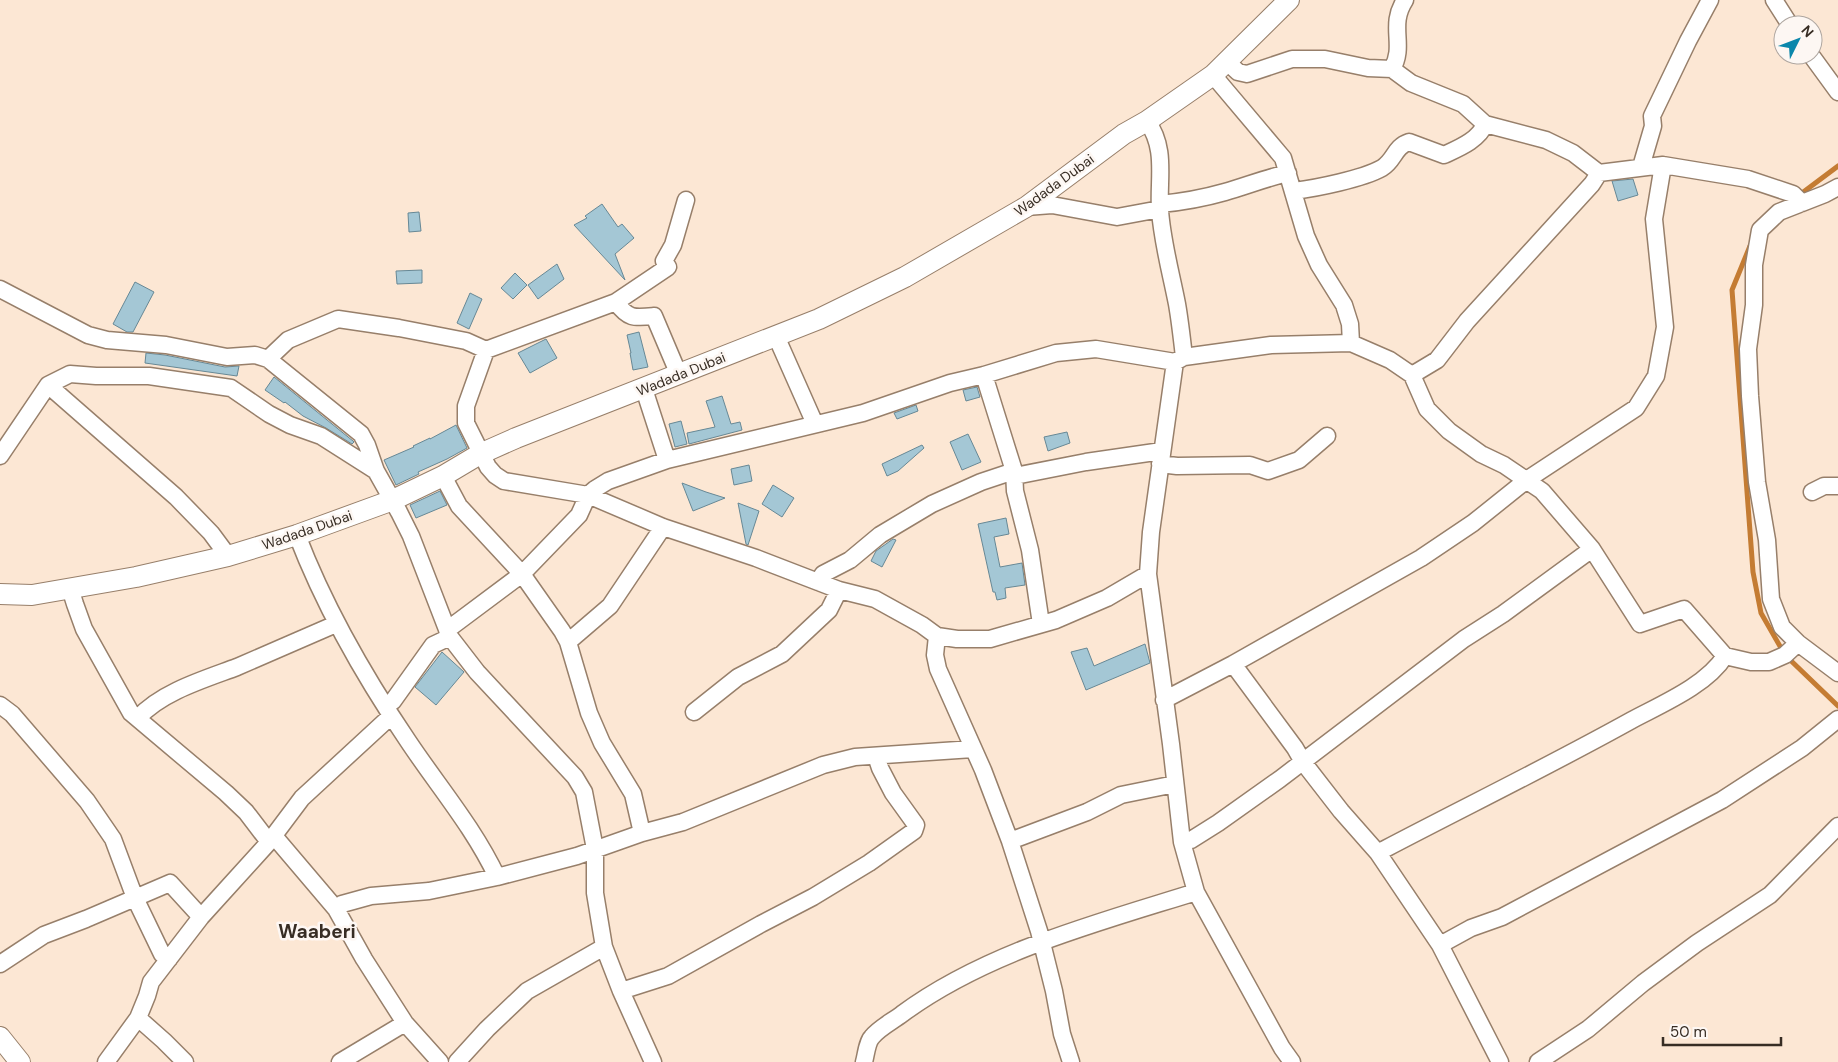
<svg xmlns="http://www.w3.org/2000/svg" width="1838" height="1062" font-family="'DM Sans',sans-serif">
	<style>
		.lines { fill: none; stroke-linecap: round; stroke-linejoin: round }
		.stream { stroke: #c47c33; stroke-width: 5 }
		.building { fill: #a4c7d5; stroke: #678895 }
		.minor-casing { stroke: #977f6a; stroke-width: 19 }
		.tertiary-casing { stroke: #977f6a; stroke-width: 22 }
		.minor { stroke: #fff; stroke-width: 16 }
		.tertiary { stroke: #fff; stroke-width: 20 }
		.labels { text-anchor: middle; dominant-baseline: central; stroke-width: 5; stroke-linejoin: round; paint-order: stroke }
		.street-label { font-size: 14px; fill: #372d24; stroke: #fdf7f3 }
		.district-label { font-size: 19px; font-weight: bold; fill: #372d24; stroke: #fdf7f3 }
	</style>
	<rect width="100%" height="100%" fill="#fce7d4"/>
	<g class="lines">
		<path class="stream" d="M1798,196L1838,166
			M1750,246L1732,290L1753,572L1761,613L1785,655L1838,706"/>
	</g>
	<path class="building" d="M1633,179L1638,195L1618,201L1612,181Z
		M602,204L618,227L622,224L634,238L615,254L625,280L574,225L587,218L585,216Z
		M419,212L421,231L409,232L408,213Z
		M557,264L564,279L538,299L528,285Z
		M422,270V283L397,284L396,271Z
		M515,273L527,285L513,299L501,288Z
		M135,282L154,292L133,332H127L113,324Z
		M470,293L482,299L469,329L457,323Z
		M639,332L648,367L633,370L630,353H631L627,335Z
		M546,339L557,358L530,373L518,353Z
		M146,353L165,355L225,367L239,366L237,376L145,363Z
		M274,377L353,441L354,442L352,444L326,428L303,416L285,402L284,403L265,390Z
		M977,387L980,397L966,401L963,390Z
		M722,396L731,424L740,422L742,430L689,444L687,433L715,427L706,401Z
		M916,405L918,411L897,419L894,413Z
		M681,421L687,444L675,447L669,424Z
		M456,425L467,448L447,459L418,472L419,474L396,485L384,460L414,447L413,446L430,438V439Z
		M1067,432L1070,443L1048,451L1044,437Z
		M968,434L981,462L962,470L950,442Z
		M922,445L924,448L898,471L887,476L882,464Z
		M749,465L752,481L734,485L731,469Z
		M682,483L706,492L725,498L693,511Z
		M773,485L794,498L782,517L762,504Z
		M440,491L447,505L416,518L410,505Z
		M738,503L759,511L748,545L746,544Z
		M1006,518L1009,534L994,537L1000,567L1022,563L1025,585L1005,588L1006,598L997,600L995,592H993L978,524Z
		M893,539L896,540L882,567L871,561L876,551Z
		M1145,644L1150,663L1086,690L1071,652L1087,648L1094,666Z
		M442,652L464,672L436,705L415,687Z"/>
	<g class="lines">
		<defs>
			<path id="minor" d="M1774,0L1790,25
				M1811,55L1838,92
				M1226,61L1238,72L1247,74L1292,59H1325L1368,68L1392,69L1411,83L1463,104L1485,124L1546,140L1573,153L1599,173L1663,165L1748,179L1793,194L1802,203
				M1392,69C1406,45 1388,26 1405,0
				M1213,75L1283,158L1306,236L1319,265L1344,305L1350,324L1351,343
				M1147,121C1167,149 1158,178 1160,210C1162,241 1171,273 1177,304C1180,321 1182,339 1184,357
				M1641,167L1653,126L1652,116L1688,41L1710,0
				M1838,187L1825,194L1779,212L1760,230L1754,265V305L1748,349L1750,396L1757,482L1767,540L1771,599L1782,627L1798,643L1838,673
				M1294,191C1317,188 1362,179 1382,168C1395,160 1394,147 1409,142L1444,155C1459,148 1479,140 1485,124
				M1160,204C1182,202 1204,198 1225,192C1246,186 1266,178 1288,173
				M1026,207L1052,205L1117,217L1160,209
				M0,289L88,335L107,340L166,345L227,357L255,355L268,359L361,434L367,445L376,471L399,512L411,536L450,637L477,672L575,777L584,792L595,849V893L604,947L621,991L653,1062
				M616,302C628,319 634,318 654,316L679,375
				M776,336L815,424
				M486,350L466,406V423L488,467L495,475L504,481L588,495L663,527L756,558L839,590L875,599L922,625L937,636L957,639H990L1056,620L1107,598L1148,574
				M268,359L288,340L338,319L399,328L466,341L486,350L616,302L668,267L664,261L673,245L686,200
				M1175,362L1151,532L1148,574L1171,744L1182,842L1196,892L1282,1048L1292,1062
				M984,375L1014,471L1015,491L1030,550L1041,624
				M1412,375L1437,360L1467,321L1592,184L1599,173
				M48,385L176,497L211,533L228,556
				M644,389L667,460
				M0,456L48,385L70,374L96,376H149L231,388L269,414L290,425L321,436L376,471
				M1160,464L1177,466L1250,465L1268,471L1299,460L1327,436
				M443,476L459,506L522,574L562,631L568,642L589,713L602,743L633,794L642,833
				M1015,476L1086,462L1162,451
				M1812,492L1824,486H1838
				M297,535C325,608 364,676 408,741C438,786 474,828 497,877
				M818,582L823,574L850,560L880,535L932,504L981,482L1014,471
				M70,588L75,604L84,629L131,713L226,793L246,812L269,842
				M447,630L522,574L579,515L588,495L595,489L608,481L667,460L863,413L950,383L984,375L1056,353L1096,349L1175,362L1184,357L1271,345L1351,343L1390,360L1412,375L1427,409L1449,431L1481,454L1504,465L1542,491L1592,549L1640,624L1684,609L1725,656L1751,662H1769L1785,655L1798,643
				M937,636L935,655L938,669L983,770L1010,841L1039,931L1054,991L1062,1034L1071,1062
				M568,642L610,606L663,527
				M1233,664L1295,748L1303,762L1341,811L1378,853L1440,945L1500,1062
				M1164,700L1233,664L1421,558L1473,523L1528,479L1636,408L1656,376L1665,327L1654,219L1663,165
				M0,705L12,714L87,801L113,839L135,898L162,954L169,959
				M386,706L393,701L433,645L450,637
				M694,712L738,677L782,654L829,610L839,590
				M138,718C161,692 205,679 237,667C270,653 303,638 336,624
				M274,836L336,909L364,959L405,1023L440,1062
				M1010,841L1087,812L1121,795L1175,784
				M1182,842L1191,840L1218,823L1280,779L1464,639L1503,614L1592,549
				M1378,853L1385,849C1467,806 1551,765 1632,720C1662,704 1707,685 1725,656
				M336,909L342,904L371,896L429,891L497,877L577,856L642,833L683,822L823,765L855,757L973,749
				M1440,945L1471,928L1502,917L1722,800L1802,748L1838,719
				M0,964L44,935L86,919L170,883L201,917
				M621,991L668,976L761,924L813,897L869,863L914,831L916,825L893,793L880,768L876,756
				M138,1018L164,1041L185,1062
				M106,1062L138,1018L147,996L151,982L201,917L269,842L302,798L391,716
				M340,1062L405,1023
				M457,1062L487,1029L527,991L604,947
				M864,1062C866,1055 867,1042 872,1037C879,1028 893,1021 902,1014C986,952 1097,923 1196,892
				M1538,1062L1588,1029L1643,983L1697,943L1770,895L1838,826"/>
			<path id="tertiary" d="M0,594L32,595L136,577L228,556L297,535L393,500L443,476L480,454L516,438L819,319L905,277L1026,207L1124,134L1147,121L1213,75L1289,0
				M0,1037L20,1062"/>
		</defs>
		<use href="#minor" class="minor-casing"/>
		<use href="#tertiary" class="tertiary-casing"/>
		<use href="#minor" class="minor"/>
		<use href="#tertiary" class="tertiary"/>
	</g>
	<g class="labels">
		<g class="street-label">
			<text transform="translate(1054 185) rotate(-36)">Wadada Dubai</text>
			<text transform="translate(681 374) rotate(-22)">Wadada Dubai</text>
			<text transform="translate(307 530) rotate(-19)">Wadada Dubai</text>
		</g>
		<g class="district-label">
			<text x="317" y="931">Waaberi</text>
		</g>
	</g>
	<g transform="translate(1798 40) rotate(48)"><circle r="24" fill="#fdf7f3" stroke="#aea6a0"/>
	<path d="M0-4L9 19L0 12L-9 19Z" fill="#0b87ab"/>
	<text y="-8" font-size="14" font-weight="bold" text-anchor="middle" fill="#372d24">N</text>
	</g>
	<path d="M1663 1037v8h118v-8" fill="none" stroke="#372d24" stroke-width="2.5"/>
	<text x="1670" y="1037" font-size="15" fill="#372d24" stroke="#fdf7f3" stroke-width="4" paint-order="stroke">50 m</text>
</svg>
